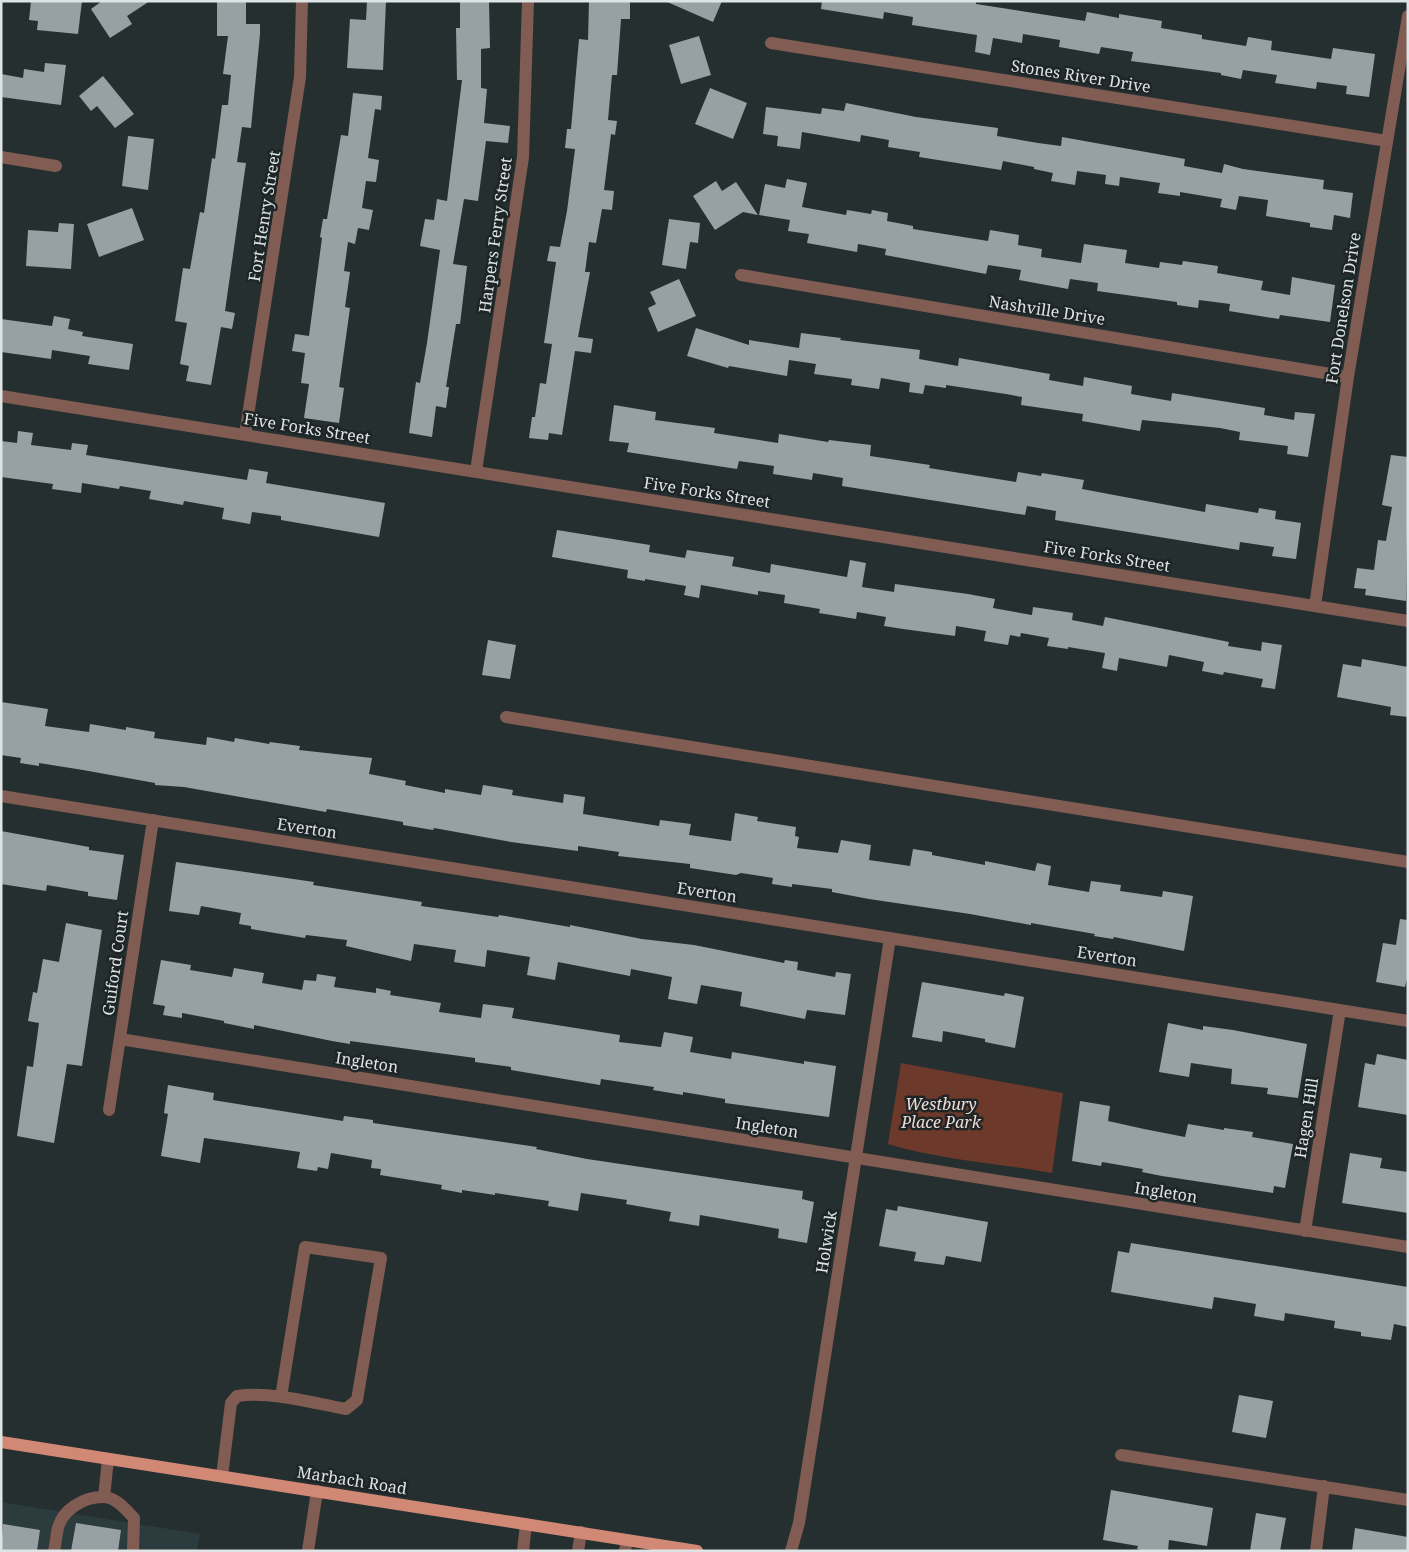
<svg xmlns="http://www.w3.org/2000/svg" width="1409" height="1552" font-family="'Noto Serif',serif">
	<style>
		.built { fill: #2b3b3e }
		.green { fill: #6d392b }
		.building { fill: #97a1a3 }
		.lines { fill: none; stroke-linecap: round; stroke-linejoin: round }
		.minor { stroke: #805c52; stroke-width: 12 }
		.major { stroke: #d18975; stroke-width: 12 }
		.labels { text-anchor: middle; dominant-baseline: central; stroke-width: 5; stroke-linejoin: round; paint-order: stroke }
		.street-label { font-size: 16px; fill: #dee3e4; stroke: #1d2526 }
		.park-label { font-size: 16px; font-style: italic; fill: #f2dad4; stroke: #1d2526 }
	</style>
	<rect width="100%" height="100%" fill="#262f30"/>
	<path class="built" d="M1,1502L200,1534L197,1551H1Z"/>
	<path class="green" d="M901,1063L1063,1093L1052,1173C997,1163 941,1160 888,1144Z"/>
	<path class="building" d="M31,1H82L78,34L37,30L38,21L29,20Z
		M102,1H150L127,16L132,24L110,38L91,9Z
		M217,1H246V24H260V34L251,128L242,127L237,162L246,163L225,311L235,313L232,329L221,327L211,385L186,381L189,366L180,364L187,323L175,321L183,268L190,269L200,212L204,213L212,158L215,159L222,105H228L231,75L223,74L228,36H217Z
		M367,1H386L383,70L347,68L350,19L366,20Z
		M460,1H489L490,48L481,49V88L487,89L484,123L510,126L508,143L486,141L478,201L464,199L453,264L467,266L460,324H456L446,387H449L446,408L436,406L432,437L409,433L416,382L420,383L427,343L440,250L420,246L425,219L434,220L437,199L447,201L462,80H457L456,28H460Z
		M589,1H630V19H621L617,75H612L608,120L617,121L615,135L611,134L604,190L614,191L612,210L602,209L596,243L589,242L585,272H590L578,337L593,339L591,353L575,351L562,435L549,433L548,440L529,438L532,417H535L540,383L546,384L552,344L544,343L556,262L547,261L550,246L560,247L567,211L575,149L565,148L567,129H571L579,39L588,40Z
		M665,1H722L713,22Z
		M822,1H976V4L1085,21L1087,12L1119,18V14L1162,21L1161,28L1202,35V39L1246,46L1248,37L1272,41L1271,50L1331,59L1333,48L1375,54L1369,97L1346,94L1347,86L1317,82L1316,89L1275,83L1277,75L1243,70L1241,79L1221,75V73L1131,61L1133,52L1101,47L1099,54L1059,47L1060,40L1023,34L1022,43L993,38L990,55L975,52L977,35L912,25L913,17L884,12L883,19L821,9Z
		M699,36L711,75L681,84L669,45Z
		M45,63L66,65L61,105L1,97V74L23,78L24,69L44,72Z
		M103,76L134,114L115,128L97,106L91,111L79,96Z
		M710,88L747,103L733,139L695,124Z
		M353,93L382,96L381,110L375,109L368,158L379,160L376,182L366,181L362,208L373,210L369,230L358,228L355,244L348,242L344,271L350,272L345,307L350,308L339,387L344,388L339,423L304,418L309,384L301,383L305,353L292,351L295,334L309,336L322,238L320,237L323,219H327L341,135L348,136Z
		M846,103L916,117L998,128L997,136L1038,143L1061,146L1062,137L1185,159L1184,166L1222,173L1224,164L1243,169L1324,180L1323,189L1353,193L1350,218L1334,215L1332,230L1310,227V223L1266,216L1268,200L1239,196L1236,210L1220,207L1222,199L1180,192V196L1158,193L1160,183L1120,177L1119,186L1105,184L1106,175L1077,171L1075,185L1051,181L1053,173L1034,169V167L1003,161L1001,170L919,157L920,152L888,147L889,140L861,135L860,142L802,132L800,149L777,146L778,136L763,134L766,107L821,114L822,108L844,111Z
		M128,136L154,139L148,190L122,186Z
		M787,179L807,183L802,207L846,215L847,210L871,214L872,210L888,213L887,221L913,226V229L988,241L990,230L1019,235L1018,245L1042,249L1041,257L1081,263L1084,244L1127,250L1125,263L1159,268L1160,262L1182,265L1183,261L1218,266L1217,273L1263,281L1261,290L1290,295L1292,277L1335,285L1330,322L1280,315L1279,319L1229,311L1230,304L1199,300L1198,308L1177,305V302L1097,291L1098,283L1070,279L1068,289L1019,280L1021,270L988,265L986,274L885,255L886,249L858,244L857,252L807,243L809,234L788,231L790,220L759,215L765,184L785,188Z
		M716,181L722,191L736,182L758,215L743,212L715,230L693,196Z
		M132,208L144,240L99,257L87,224Z
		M669,219L700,223L698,243L690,242L686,269L662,265Z
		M59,223L74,224L71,269L26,266L28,230L58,232Z
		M679,279L696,316L658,332L648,308L656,304L650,292Z
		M54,316L70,319L68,329L83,332L82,336L133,344L129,370L88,364L90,356L52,350L51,359L1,352V319L52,326Z
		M696,328L749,345V340L799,348L801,333L841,338L840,340L920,350L919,359L958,366L959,358L1050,374L1049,380L1083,386L1084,377L1132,386L1131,394L1171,401L1172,393L1265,408L1264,415L1294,420L1295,412L1315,414L1308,457L1287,454L1288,446L1239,440L1240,432L1220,428L1142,420L1140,431L1082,421L1083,414L1021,405L1022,397L1006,394L946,385V388L925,385L923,394L909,392L910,383L881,378L879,389L851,385L852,379L814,374L816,364L789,360L787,376L729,366L728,368L687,356Z
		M614,405L656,412L655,420L715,428L714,433L778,443L779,434L828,442L829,440L871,445L870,456L930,465L929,468L1016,482L1018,472L1041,476L1042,473L1084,480L1082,489L1205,512L1206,504L1258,513L1259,508L1276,511L1275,519L1301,523L1296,559L1272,556L1274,547L1240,542L1239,550L1055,520L1056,511L1027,506L1025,515L842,486L843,478L813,473L812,480L773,474L774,466L739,461L737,469L627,452L629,443L609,441Z
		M18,431L33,433L31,445L71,450L72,443L88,445L86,455L247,480L249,469L268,472L266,483L385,503L379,537L281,520V516L252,512L250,524L222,519L224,508L184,501L183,505L149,499L151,491L120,486L119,489L82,483L81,493L52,489L53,484L1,477V441L17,443Z
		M1391,455L1408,457L1406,601L1365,595L1366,589L1354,588L1357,568L1374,570L1378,540L1386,541L1392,507L1382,505Z
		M557,530L650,545L649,552L685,558L687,550L734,557L732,566L770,573L771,564L847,577L850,560L866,563L862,587L894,592L895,584L968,594L995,599L993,608L1032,615L1033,607L1073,613L1072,620L1103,626L1105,617L1229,642L1228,646L1261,651L1262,642L1282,645L1275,689L1261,687L1263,679L1224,672L1223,675L1202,671L1204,662L1169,655L1167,667L1119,658L1117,671L1102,668L1105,653L1068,647V649L1047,646L1049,638L1021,633L1020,637L1010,635L1008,645L984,641L986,631L956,626L955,636L903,629L884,626L886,617L857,612L856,619L819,613L820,609L784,603L785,595L758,591V595L701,585L699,598L684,595L686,586L645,579V581L627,578L628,570L552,557Z
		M488,640L516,645L510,679L482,675Z
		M1362,659L1408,667V717L1390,715L1391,707L1337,697L1343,664L1361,667Z
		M1,702L48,709L45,726L89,732L90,724L126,730V727L155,732L154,738L206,745L207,737L234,742L235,738L269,744L270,742L300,746L299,750L372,758L369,774L406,781L405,785L445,793V789L481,795L483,785L513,790L512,795L563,803L564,794L585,797L583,814L659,826L660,820L691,824L689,835L731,841L735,813L758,817L757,821L796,827L795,836L799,837L797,848L838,853L841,840L871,845L869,860L910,866L913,849L932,852V855L985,865V861L1035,871L1037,863L1051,866L1048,885L1089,892L1091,881L1121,885L1120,891L1162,897L1163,891L1193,896L1184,951L1114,937L1113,939L1094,936L1095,934L1031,923V925L970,914L869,899L832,892V889L792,884V887L772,884L773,878L741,873L736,875L690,868V864L618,856L619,852L578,846V851L511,842L434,828L433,830L403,825V822L327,809L326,812L184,787L155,785V783L83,770L39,763V766L20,763L21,758L1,755Z
		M1,831L89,847V850L124,855L117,900L88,896V892L47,885L46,891L1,884Z
		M176,862L314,882L313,885L422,902L421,906L498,917L499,915L570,927V925L642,939L694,945L784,963L785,960L798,962L797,970L835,977L836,972L851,974L845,1015L807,1010L805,1019L740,1006L742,992L701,985L697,1004L668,999L672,977L631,969L630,976L558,962L555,980L527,975L530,957L487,950L485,967L454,962L456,950L414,944L411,961L346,946L347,940L306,935L305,938L251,929V926L239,924L241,913L201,906L199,915L169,911Z
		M1400,919L1408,920V974L1405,987L1376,982L1383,943L1396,945Z
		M66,923L102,930L82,1066L67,1064L54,1143L17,1136L27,1066L33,1067L39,1023L28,1021L33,992L37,993L43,959L59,962Z
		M161,960L191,965L190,970L232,977L234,968L264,973L262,983L302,990L304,980L316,981L317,974L336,977L334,987L376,993V988L391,991L390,995L441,1003L439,1012L481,1018L483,1004L514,1008L512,1018L620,1035L619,1042L661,1047L664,1032L693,1037L690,1052L731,1059L732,1052L804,1064V1061L836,1066L829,1117L725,1103V1099L683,1092V1095L653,1090L654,1087L601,1079L600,1085L511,1070V1067L475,1062V1058L350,1041V1044L332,1041L254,1025V1029L224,1023V1021L182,1013V1018L163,1015L165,1006L153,1004Z
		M922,982L1004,996L1005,993L1024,997L1015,1048L985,1042V1039L943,1031L942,1042L912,1037Z
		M1168,1023L1203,1030V1026L1233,1030L1307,1044L1298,1098L1267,1094L1268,1088L1231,1084L1232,1069L1191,1063L1189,1077L1159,1072Z
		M1377,1054L1408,1060V1115L1358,1107L1365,1063L1375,1065Z
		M168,1085L214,1093L213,1100L343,1121L344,1116L373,1120V1123L537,1147L536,1149L587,1159L803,1191L802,1199L814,1202L807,1243L778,1238L779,1229L700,1215L699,1226L669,1221L671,1212L626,1204L627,1200L581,1193L578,1211L548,1206L549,1201L495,1193V1195L462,1190V1193L441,1189L442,1185L380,1175L381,1169L371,1168L372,1160L331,1153L328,1169L318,1167L317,1171L297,1168L300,1152L204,1138L200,1163L161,1156L168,1114L164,1113Z
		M1080,1101L1110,1106L1108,1121L1144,1129L1185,1137L1188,1124L1224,1130V1128L1253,1132L1252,1137L1293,1144L1285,1188L1274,1186L1273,1193L1162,1176L1142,1172L1143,1169L1102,1162L1101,1166L1072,1161Z
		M1350,1153L1382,1158L1380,1168L1408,1172V1213L1342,1203Z
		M898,1206L988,1222L981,1262L946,1256L944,1265L914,1261L916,1252L879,1246L886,1209L897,1211Z
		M1131,1243L1408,1287V1327L1394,1324L1391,1340L1361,1336V1332L1334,1328L1335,1321L1285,1313L1284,1321L1254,1316L1256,1304L1214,1297L1212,1309L1111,1292L1118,1251L1129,1253Z
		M1239,1395L1273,1401L1266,1438L1232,1432Z
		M1111,1490L1213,1508L1207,1546L1169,1540L1168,1551H1144L1137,1549L1138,1546L1103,1540Z
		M1256,1513L1286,1518L1280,1551H1250Z
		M76,1523L121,1530L118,1551H71Z
		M3,1524L40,1530L37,1551H1Z
		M1355,1528L1408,1537V1551H1352Z"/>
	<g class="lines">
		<path class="minor" d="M771,43L1387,141
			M1,157L56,166
			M741,275L1348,377
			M1,396L1408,621
			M245,435L300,77L302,1
			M476,471L523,157L528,1
			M1315,606L1348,377L1408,16
			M506,717L1408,862
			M1,796L1408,1021
			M120,1039L1408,1247
			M109,1110L153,820
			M1305,1231L1340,1010
			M1121,1455L1408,1500
			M222,1476L231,1403L237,1396C273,1391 312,1403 346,1409L357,1400L381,1258L305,1247L281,1397
			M104,1497L108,1459
			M54,1551C56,1543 56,1535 58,1528C63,1509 84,1497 103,1497C116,1497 126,1510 134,1518L133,1551
			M308,1551L317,1491
			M523,1551L526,1524
			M578,1551L581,1532
			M625,1551L627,1540
			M791,1551L799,1523L890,938
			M1316,1551L1324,1486"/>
		<path class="major" d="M1,1442L697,1551"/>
	</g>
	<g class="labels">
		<g class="street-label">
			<text transform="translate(1081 76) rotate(9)">Stones River Drive</text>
			<text transform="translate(264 216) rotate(-81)">Fort Henry Street</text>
			<text transform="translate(495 235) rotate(-82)">Harpers Ferry Street</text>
			<text transform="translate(1343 308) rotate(-81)">Fort Donelson Drive</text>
			<text transform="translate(1047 310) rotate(9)">Nashville Drive</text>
			<text transform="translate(307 428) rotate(9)">Five Forks Street</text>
			<text transform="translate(707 492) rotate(9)">Five Forks Street</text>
			<text transform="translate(1107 556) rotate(9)">Five Forks Street</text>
			<text transform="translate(307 828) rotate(9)">Everton</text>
			<text transform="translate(707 892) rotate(9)">Everton</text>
			<text transform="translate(1107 956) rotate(9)">Everton</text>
			<text transform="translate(115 963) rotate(-82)">Guiford Court</text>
			<text transform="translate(367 1062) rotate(9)">Ingleton</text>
			<text transform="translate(1306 1118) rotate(-81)">Hagen Hill</text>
			<text transform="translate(767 1127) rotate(9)">Ingleton</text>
			<text transform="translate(1166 1192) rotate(9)">Ingleton</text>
			<text transform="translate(826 1242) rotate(-81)">Holwick</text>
			<text transform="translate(352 1480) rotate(9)">Marbach Road</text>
		</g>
		<g class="park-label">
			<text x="941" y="1104">Westbury<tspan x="941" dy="18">Place Park</tspan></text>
		</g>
	</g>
	<rect width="1409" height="1552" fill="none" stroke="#dee3e4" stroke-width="5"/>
</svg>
